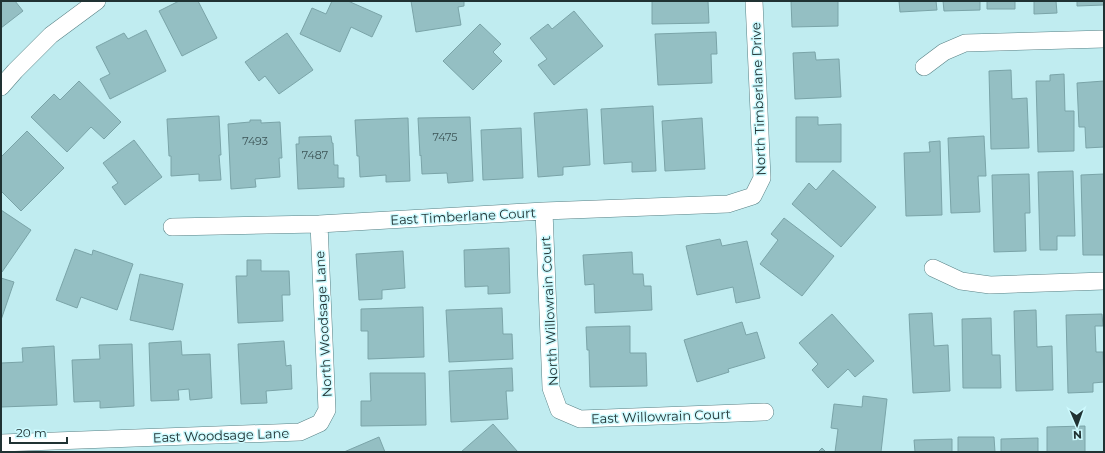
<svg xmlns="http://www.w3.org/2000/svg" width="1105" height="453" font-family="Montserrat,sans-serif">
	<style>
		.building { fill: #94bfc3; stroke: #7aa4a8 }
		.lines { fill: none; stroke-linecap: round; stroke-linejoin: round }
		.street-casing { stroke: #588185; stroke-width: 18 }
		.street { stroke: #fff; stroke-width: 17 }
		.labels { text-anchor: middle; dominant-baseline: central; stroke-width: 3; stroke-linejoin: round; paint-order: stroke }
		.number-label { font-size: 11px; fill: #3d5557 }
		.street-label { font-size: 13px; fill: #203233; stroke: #cdfafe }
	</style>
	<rect width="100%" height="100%" fill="#c0ecf0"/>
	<path class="building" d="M1,1H15L23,11L1,28Z
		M179,1H198L217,38L182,56L159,11Z
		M332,1H348L382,16L372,37L351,27L340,52L300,34L312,8L326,14Z
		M411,1H464V6L458,7L461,25L416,32Z
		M652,1H708L709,23L652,24Z
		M791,1H838V26L792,27Z
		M899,1H936L937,10L900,12Z
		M943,1H980V10L944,11Z
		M987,1H1015V9H987Z
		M1034,1H1056L1057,13L1034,14Z
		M1077,1H1104V5L1077,6Z
		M574,11L603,46L554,85L538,65L547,59L530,38L548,24L552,29Z
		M480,24L501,44L493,52L502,61L473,90L443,61Z
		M146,30L166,71L110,99L100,79L110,74L96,47L124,33L128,39Z
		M716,32L717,54H711L712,83L658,85L655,34Z
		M287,33L313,70L279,94L265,76L259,81L245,62Z
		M815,52L816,60L839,59L841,97L795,99L793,53Z
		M1011,70L1012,99L1027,98L1029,148L991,149L989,71Z
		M1064,74L1065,111H1074V151L1038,152L1036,81H1050V75Z
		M79,81L121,122L104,139L91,127L67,152L31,117L54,94L60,100Z
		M1104,81V147L1086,148L1085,127H1079L1077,83Z
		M653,106L656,171L632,172V162L604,164L601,109Z
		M587,109L590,165L563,167V175L538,177L534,113Z
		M219,116L221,155H219L221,180L199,181V174L171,176V156H169L167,119Z
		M470,117L473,181L448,183L447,173L422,174L421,155L420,156L418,118Z
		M796,117H818V125L841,124V162H796Z
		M408,118L410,181L386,182V175L360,177L359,156H357L355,120Z
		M702,118L705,169L665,171L662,121Z
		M250,120H261V123L280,122L282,158H279L280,177L255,179L256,187L231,189L228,124L250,122Z
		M521,128L523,178L483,180L481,130Z
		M27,131L64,168L21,211L1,191V157Z
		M331,136L332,143H333L334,165H338V178H344V187L298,189L296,144H299V137Z
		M984,136L986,176H978L980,212L951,213L948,138Z
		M134,140L162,177L125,205L112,187L118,183L103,163Z
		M940,141L942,215L906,216L904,153L930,152L929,142Z
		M833,170L876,207L841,247L792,204L809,183L816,190Z
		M1073,171L1075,236H1057V250H1040L1038,172Z
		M1029,174L1030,213H1025L1026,251L994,252L992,175Z
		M1104,174V255H1083L1081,175Z
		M1,210L31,230L2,272L1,271Z
		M784,218L834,256L802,296L760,264L778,240L771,234Z
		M720,239L722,246L747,241L760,298L736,303L733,287L697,295L686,246Z
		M509,248L510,293L488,294V286L465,287L464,250Z
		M75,249L92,255L93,250L133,264L117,310L81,297L77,308L56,300Z
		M403,251L405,288L382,290V299L359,300L356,254Z
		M632,252L633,274H643L644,286H651L652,310L595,313L594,284L585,285L583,255Z
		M247,260H261V271H289L290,295H282L283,321L238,323L236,276H247Z
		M140,274L183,284L173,330L130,320Z
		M1,278L14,282L1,320Z
		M423,307L424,357L368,359V331H361V309Z
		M502,308L503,334H512L513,359L449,362L446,310Z
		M1036,310L1037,347L1052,346L1053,390L1016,391L1014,311Z
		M932,313L934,346L948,345L950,391L913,393L909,314Z
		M832,314L874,361L855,377L848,369L828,388L812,370L818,364L799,343Z
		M1102,314L1103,326H1095L1096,352H1103L1104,382L1093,383V392L1068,393L1066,315Z
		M991,318L992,355H1000L1001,388H963L962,319Z
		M742,322L746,335L757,332L765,358L728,369L729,372L697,382L684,340Z
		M630,326V353H646L647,386L590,387L589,350H587L586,327Z
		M181,341L182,355L210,354L212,398L190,400L189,389L178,390L179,400L151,401L149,343Z
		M284,341L286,366L291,365L292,389L266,391L267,403L241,404L238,344Z
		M132,344L134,406L100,408V401L74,402L72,360L100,359L99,345Z
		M54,346L57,405L1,407V363L23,362L22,348Z
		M512,368L513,391H506L508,419L451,422L449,371Z
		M370,373H425L426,425L361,426V401H371Z
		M863,396L887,399L881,452H835L838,429L831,428L834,404L862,407Z
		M493,424L518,452H461Z
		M1085,426V452H1047V427Z
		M379,437L385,452H344Z
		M958,437H994L995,452H958Z
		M1038,438V452H1001V439Z
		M952,439V452H915L914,440Z
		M822,448L826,452H818Z"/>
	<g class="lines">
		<defs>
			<path id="street" d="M924,67L944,52L965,43L1104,39
				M1,87L15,71L51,35L97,1
				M544,211L551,388L559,410L580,419L765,412
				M172,227L319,224L544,211L728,204L753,196L762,178L754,1
				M933,268L961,281L990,285L1104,281
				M1,443L300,432L320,423L327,410L319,224"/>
		</defs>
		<use href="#street" class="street-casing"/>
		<use href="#street" class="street"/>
	</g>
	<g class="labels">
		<g class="number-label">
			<text x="445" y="137">7475</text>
			<text x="255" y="141">7493</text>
			<text x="315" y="155">7487</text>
		</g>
		<g class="street-label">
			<text transform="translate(758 99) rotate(-92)">North Timberlane Drive</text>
			<text transform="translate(463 216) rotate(-3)">East Timberlane Court</text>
			<text transform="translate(549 311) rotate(-93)">North Willowrain Court</text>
			<text transform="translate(323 324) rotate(-93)">North Woodsage Lane</text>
			<text transform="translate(661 416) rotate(-2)">East Willowrain Court</text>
			<text transform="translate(221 435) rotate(-2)">East Woodsage Lane</text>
		</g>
	</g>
	<rect width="1105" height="453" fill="none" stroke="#203233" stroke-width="4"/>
	<g transform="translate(1077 425) rotate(178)" stroke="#cdfafe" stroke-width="3" paint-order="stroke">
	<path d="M0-3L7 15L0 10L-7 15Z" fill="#203233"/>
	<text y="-6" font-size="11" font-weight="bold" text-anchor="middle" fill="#203233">N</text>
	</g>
	<path d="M10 437v6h57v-6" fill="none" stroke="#203233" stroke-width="2"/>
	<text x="16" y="437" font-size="12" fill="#203233" stroke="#cdfafe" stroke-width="3" paint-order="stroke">20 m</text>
</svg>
